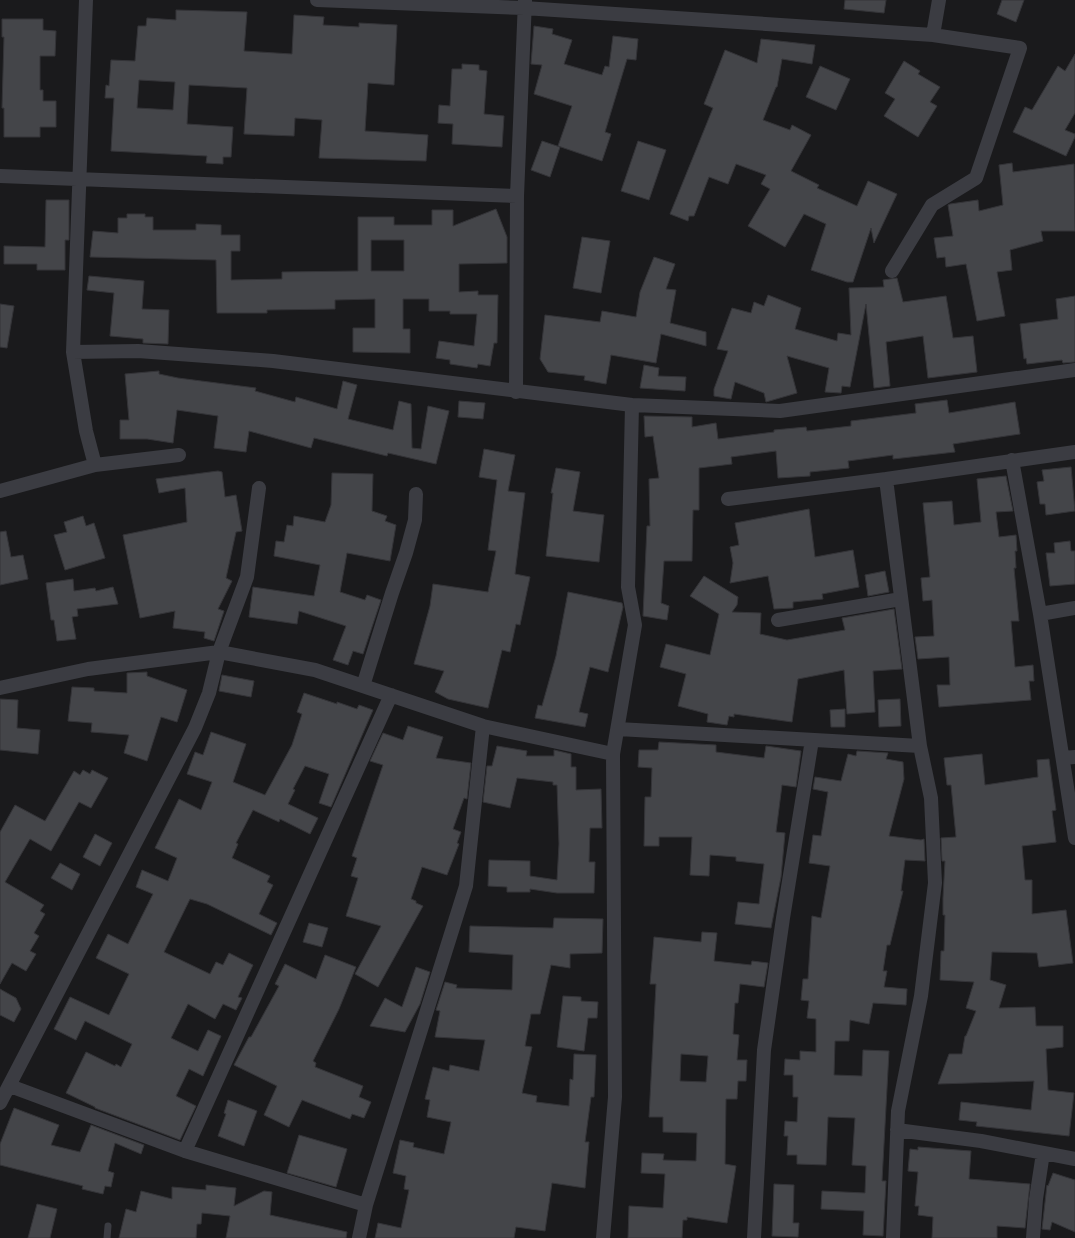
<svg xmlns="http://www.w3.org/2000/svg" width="1075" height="1238" font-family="'Public Sans',sans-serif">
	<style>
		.building { fill: #444549; stroke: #343438; fill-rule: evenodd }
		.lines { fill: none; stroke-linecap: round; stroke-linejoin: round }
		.lane { stroke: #3b3c42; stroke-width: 7 }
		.street { stroke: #3b3c42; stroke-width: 14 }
	</style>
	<rect width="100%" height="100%" fill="#1a1a1c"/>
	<path class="building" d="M845,0H886L884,13L844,9Z
		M1002,0H1024L1016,22L997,14Z
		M176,10L247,12L244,51L292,54L294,15L324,17L323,25L359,27V23L397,25L394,85L368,83L365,131L428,135L426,161L319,158L322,120L295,118L294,136L244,134L247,88L189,85L187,124L233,127L231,157H223V164L206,163L207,156L111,151L114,98H105L106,85L109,86L111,60L135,61L138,26H146L147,18L176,20ZM139,80L175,82L173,110L137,108Z
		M2,19H43V30L56,31L55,56H40V90H43V101H56V127H40V137H4V108H2L4,37H2Z
		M534,26L553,29L552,34L572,40L564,64L602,75L605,66L609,67L613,36L638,39L636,60L627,59L605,132L611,134L602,161L558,146L572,106L534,94L542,65L531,64Z
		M761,39L815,45L812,64L782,59L777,87H776L763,120L790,130L792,125L811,135L791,171L819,185L817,188L857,206L868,181L897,194L874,243L871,228L853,282H847L811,270L826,224L804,214L785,247L748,226L770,189L761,184L766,175L736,164L728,184L709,177L694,216H689L688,221L670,214L713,108L704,104L725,50L757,63Z
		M1075,54V113L1065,130L1075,134V137L1066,156L1013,132L1025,107L1032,110L1058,66L1065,71Z
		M904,61L920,71L918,74L940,87L930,102L937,106L918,137L884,116L895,99L885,93Z
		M462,64L479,65V70L487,71L484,114L504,116L502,147L452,144L453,124L438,123L439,105L450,106L452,69H462Z
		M820,66L850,79L836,110L806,97Z
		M542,141L560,147L550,177L531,170Z
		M638,141L666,150L649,200L621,191Z
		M1012,163L1013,172L1074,164L1075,231H1041L1043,241L1010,250L1012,270L997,272L1005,316L977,321L966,264L946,267L945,257L937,258L934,238L953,236L948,205L950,204L978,200L979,211L1003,205L999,165Z
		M46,200H69V240H65V270H37V264H4V246L45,247Z
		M496,209L507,237V263L459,264V292L478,291V295H498L497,343H494L490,366L478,364L477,368L450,364V360L436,358L439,341L474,346L477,314H450V311H429V299H403V329H410V353L353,352V328H375V299L335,300V309L267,310V313H217L216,260L90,257L93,231L118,233V218H127V214H145V217H153V230H196V224L221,225V235H240V251H231V280L282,279V272L358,271V217H394V225H432V210H453V226ZM371,240H404V271H371Z
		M582,237L610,241L601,293L573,288Z
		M654,257L675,264L666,289L676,290L670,323L706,332V346L661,334L656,363L611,355L606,384L584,380L585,376L548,372L540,359L545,315L600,322L602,311L636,317L640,292Z
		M89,276L144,281L142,309L169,310L168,344L143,343V339L110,336L114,293L87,290Z
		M897,278L903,302L946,296L953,338L973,336L977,372L928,378L923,336L886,342L890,386L874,388L866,304L850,387L842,386L841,393L825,392L829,368L787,356L797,393L766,402L764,393L735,382L731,399L714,396V389L728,351L717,349L732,308L751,313L754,302L764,306L768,295L801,308L795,329L837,341L838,333L851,335L849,288L884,287L883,280Z
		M1075,296V362L1063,363L1062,360L1027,364L1026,358L1024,359L1020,324L1058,319L1056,299Z
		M0,304L14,306L7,348L0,347Z
		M644,365L659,368L658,376L686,377L685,391L640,388Z
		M159,371V374L178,378L256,388L255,391L295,402L296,397L337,409L343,381L357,385L348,419L393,430L399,401L411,404L412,448L421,449L428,406L449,411L436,464L388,453L387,456L314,438L311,448L249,431L246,452L214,448L218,416L177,410L173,443L147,439H120V420H129L125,374Z
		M947,400L949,413L1015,402L1020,434L953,444L955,452L893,459V455L848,461L849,468L810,472V476L778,478L776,451L731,457L732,464L699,468V510H693L692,561H664L661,603L669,606L667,620L643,616L647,526H650L649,479L659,478L653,436L645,437L644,416L692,417V427L716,423L718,439L774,432V430L806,427L807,431L851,426V421L916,413L915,404Z
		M459,401L485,403L483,419L458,417Z
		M484,449L515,455L508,491L525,493L515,574L530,577L520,625L516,624L510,652L502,650L488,708L448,699L435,692L444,671L414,664L430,606L433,584L488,592L496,551L488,550L497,480L479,477Z
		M1071,467L1075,511L1046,515L1045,504H1040L1037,482L1044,481L1042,470Z
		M556,468L580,472L573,511L604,515L599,562L546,556L553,493H551Z
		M218,471L222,472L225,497L236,495L242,531L236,532L226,578L232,581L218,609L224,611L214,641L204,638L205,632L173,628L175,611L140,618L123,535L187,522L185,488L159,493L156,479Z
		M332,473L373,474L372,511L387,516L385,521L396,525L390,561L347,553L340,592L365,600L367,595L381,600L363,654L353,651L348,665L333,660L346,626L299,611L297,624L249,617L253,587L314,596L320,565L274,556L276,541L284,542L287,525L293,526L294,516L325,522L331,505Z
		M1006,476L1013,511L996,512L999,537L1016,535L1017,551H1015L1016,568H1014L1019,621H1011L1015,667L1033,665L1034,681H1029L1031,700L939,707L937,685H950L949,657L918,659L915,637L934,636L932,600L923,601L921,578L930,577L923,503L952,501L954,525L981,522L977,479Z
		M809,509L815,557L853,550L859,587L822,594L823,599L793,602V608L774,609L768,576L730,583L733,563L730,547L739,545L735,523Z
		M83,516L86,526L94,523L105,558L65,570L54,535L67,532L64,522Z
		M6,531L11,557L23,555L28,579L0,585V532Z
		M1070,541L1071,551H1075V584L1050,586L1046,553H1055L1054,543Z
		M885,571L889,592L868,596L865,575Z
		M704,576L738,597L737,605L732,612L761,613L760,634L787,640L845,630L842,618L894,609L902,669L873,671L875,712L847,714L844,670L798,679L792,722L734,714V717L729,716L727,725L707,722L708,714L678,706L686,674L660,667L666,644L710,655L719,614L690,596Z
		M73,579L74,591L95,588L96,591L113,587L118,604L77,609L78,616L72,617L76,639L57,641L54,620H51L46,583Z
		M568,592L622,603L623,607L608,672L590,667L579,712L588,714L585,727L535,718L538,705L542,706L556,656Z
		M147,672V676L187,690L177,722L161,717L147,761L124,753L129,735L91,732L92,723L68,721L72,687L94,688V691L127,693V673Z
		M222,675L254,681L251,697L219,691Z
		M304,693L337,704V702L357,709L359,705L373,710L331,807L319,803L329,774L305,766L293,789L295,790L288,804L318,818L310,834L280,819L279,822L253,810L236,843L238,844L232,858L270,876L267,882L273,885L259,914L277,923L271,935L207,904L190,899L164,952L210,974L216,962L223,965L229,953L253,965L238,997L242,998L236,1010L223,1004L215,1019L188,1004L171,1038L198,1051L208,1030L221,1036L203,1076L189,1069L176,1096L196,1106L180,1140L95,1108V1107L66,1093L86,1052L115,1066L116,1064L121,1067L132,1044L85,1021L76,1040L54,1029L70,997L109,1015L129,974L96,958L108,934L128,944L153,894L136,887L142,870L168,881L177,858L155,848L179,799L201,810L212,782L187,774L195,752L203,755L211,732L246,744L233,782L265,795L292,745L302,714L297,712Z
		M0,699L18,700L17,728L40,730L38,754L0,750Z
		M900,699L901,726L879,727L878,700Z
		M845,709V727H831L830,710Z
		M408,726L443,737L436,758L471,763L467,799L464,798L453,829L461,832L457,843L459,844L447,875L422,867L411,899L416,901V903L423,906L378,987L355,974L381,926L346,916L358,878L351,876L357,858L352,856L383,765L370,761L383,733L403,740Z
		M659,742L716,745V752L764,758L766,746L801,751L796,787L782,785L776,832L785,833L781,877L771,928L735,924L738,902L759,904L764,864L736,861V857L710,855L709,876L690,875L692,837H659V846H644L645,797H651L652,768L638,767L639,750H658Z
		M497,746L527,751L526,756H554V750L571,754V767H576V790L601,789L602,828H590L589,862H595L594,893H557L530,889V892H507V887L488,886L489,860L530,861V876L557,880L559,844L557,785H553V782L517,778L510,808L483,802L487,766H492Z
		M857,751L888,753L886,759L903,762L904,779L889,836L921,840L924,839L925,861L905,860L901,891H903L890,945H887L883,971H887L884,987L907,989L906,1005L873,1003L869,1024L850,1020L849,1041H835L834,1075L862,1076L863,1050L889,1051L882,1181H886L883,1236L863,1235L864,1211L821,1209L822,1191L865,1193L866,1166L852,1165L855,1118L828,1117L826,1165L797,1164V1155H787L788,1136H784L785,1121L797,1122L798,1097H793V1075H784L785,1059L800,1060V1051L816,1052V1019L807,1018L809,1001L801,1000L803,979H808L812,916L821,918L830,866L809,863L813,835L821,836L828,792L813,789L815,777L841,781L848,754L856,756Z
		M982,754L985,785L1038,777L1037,760L1049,759L1056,810L1052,811L1056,842L1022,846L1025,880H1032V914L1066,910L1073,963L1039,967L1037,953L992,952L990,980L1006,985L999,1008L1035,1007L1036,1026H1063V1047L1046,1049L1048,1090L1074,1093L1069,1136L976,1126L977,1122L959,1120L961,1102L1031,1110L1034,1081L938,1084L949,1054H962L965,1036H966L976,1011L966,1008L974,982L940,980L941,951H944L945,915H943V898L945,861H942L941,838L956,837L951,785H947L944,758Z
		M83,770L90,774L92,770L108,778L91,808L79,802L51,851L30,839L5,882L44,905L40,911L45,914L34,933L39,936L30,951L36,954L26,971L12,963L0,984V832L15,805L45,821L74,771L80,775Z
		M95,834L112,843L100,866L83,857Z
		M60,863L80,874L72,890L51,878Z
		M554,918L603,919L602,953L570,954V968L551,965L540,1014H531L525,1046L532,1047L522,1093L537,1096L536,1102L569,1106L570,1079L573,1080L574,1054L596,1055L594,1097H591L585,1142H589L585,1188L552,1183L545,1231L516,1227L514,1238H375L378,1223L401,1228L409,1190L404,1189L406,1176L393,1173L400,1140L414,1143L413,1147L444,1154L451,1122L427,1117L430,1100L425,1099L433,1067L449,1071L450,1065L479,1071L485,1040L435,1037L440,1011L436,1010L445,982L457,985L456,988L512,990L513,955L469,952L470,926L553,928Z
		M309,923L328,928L322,947L303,942Z
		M702,932L717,933L714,961L751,965L752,961L768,963L764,987L740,984L738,1003H735L733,1034L739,1035L737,1060H747L746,1081H738L737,1099H726L725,1164L736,1166L727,1223L687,1217V1220H683L682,1238H628L629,1206L663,1208L665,1174L641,1173L642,1153L664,1154L663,1160L696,1161L697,1133L663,1132V1117H649L656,984H650L654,937L701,942ZM681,1054L708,1056L706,1082L680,1081Z
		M325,955L356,967L339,1009L313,1061L316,1063L315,1067L363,1086L359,1097L371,1102L364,1118L352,1114L350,1119L302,1100L289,1127L264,1115L277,1086L234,1065L249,1037H251L279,986L275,984L285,964L316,979Z
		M416,967L430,972L420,1004L405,1032L370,1026L385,998L402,1007Z
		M0,989L16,998L21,1009L14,1022L0,1015Z
		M563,996L581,997V1001L598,1002L597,1018H588L584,1051L557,1047Z
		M228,1100L257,1111L244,1146L218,1136L226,1114L224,1113Z
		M14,1108L59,1125L51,1145L80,1152L91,1125L144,1145L141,1154L115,1143L108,1171L114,1173L111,1187L105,1186L103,1194L82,1189L83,1186L0,1165V1144Z
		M299,1135L347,1149L336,1187L287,1173Z
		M918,1147L971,1151L969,1179L1030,1184L1025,1228L997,1226V1238H932L933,1217L918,1215L919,1206H915L918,1172L908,1171L910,1149L918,1150Z
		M1053,1173L1075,1180V1232L1052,1222L1050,1230L1042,1229L1047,1185L1048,1186Z
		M774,1184L794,1185L793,1223H799L798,1237L772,1236Z
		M206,1185L236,1188L234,1206L264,1191L272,1192L270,1215L347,1232L346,1238H226L230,1216L202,1213L201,1224H197L196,1238H119L126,1209L136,1212L141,1191L172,1199V1187L206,1190Z
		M37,1204L57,1209L50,1238H28Z"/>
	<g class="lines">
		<path class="lane" d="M107,1238L108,1226"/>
		<path class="street" d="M86,0L73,352L86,431L95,465
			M317,0L524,8L933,35L1020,48L976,178L932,205L892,271
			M933,35L939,0
			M0,176L517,196
			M73,352L138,351L273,361L632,405L780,411L1075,370
			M516,392L517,196L525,0
			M1012,460L1040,614L1075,838
			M886,479L920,746L931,798L935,883L921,996L898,1111L893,1238
			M0,491L95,465L179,455
			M728,499L886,479L1075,452
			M1040,614L1075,608
			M778,620L901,599
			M363,686L392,593L406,553L415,520L416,494
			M0,688L88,669L219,652L315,670L483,726L613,754
			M618,729L920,746
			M1063,758L1075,757
			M10,1086L185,1151L366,1205
			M0,1103L195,728L209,693L219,652L247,577L259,488
			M897,1130L981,1141L1075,1159
			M185,1151L391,695
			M359,1238L366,1205L466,886L483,726
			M603,1238L615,1097L613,754L635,625L628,587L632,405
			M754,1238L764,1050L783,918L812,740
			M1033,1238L1036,1199L1043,1153"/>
	</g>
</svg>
